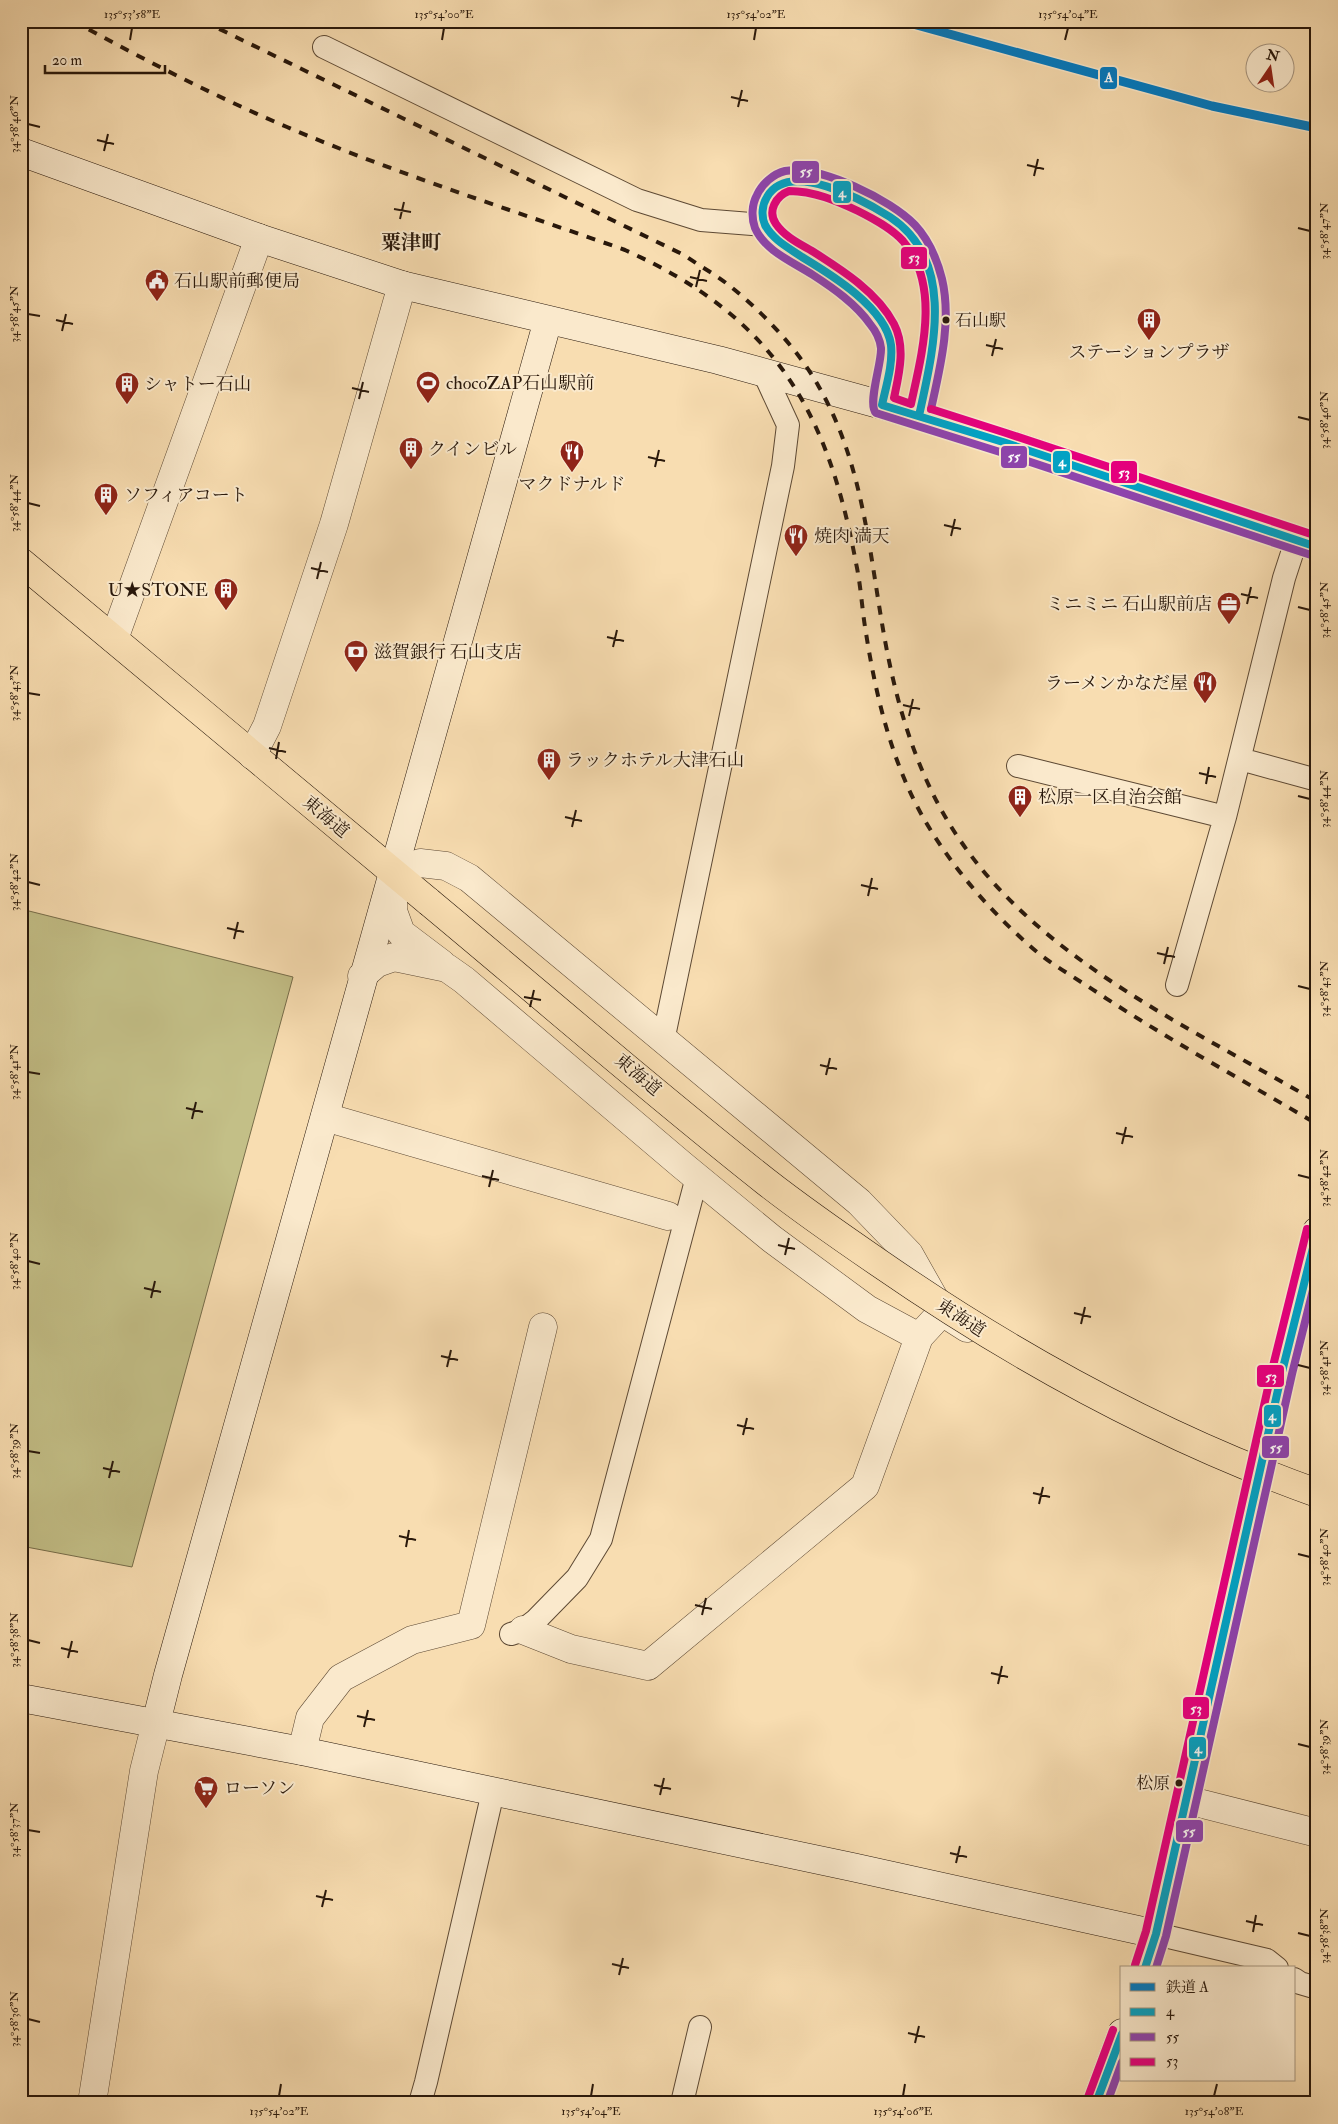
<svg xmlns="http://www.w3.org/2000/svg" width="1338" height="2124" font-family="'IM FELL Double Pica','Noto Serif JP',serif">
	<style>
		.green { fill: #c3bf87; stroke: #766c49 }
		.lines { fill: none; stroke-linecap: round; stroke-linejoin: round }
		.lane-casing { stroke: #5d4934; stroke-width: 24 }
		.street-casing { stroke: #5d4934; stroke-width: 29 }
		.secondary-casing { stroke: #29180b; stroke-width: 29 }
		.highway-casing { stroke: #29180b; stroke-width: 29 }
		.lane { stroke: #fae9cc; stroke-width: 22 }
		.street { stroke: #fae9cc; stroke-width: 28 }
		.secondary { stroke: #fae9cc; stroke-width: 28 }
		.highway { stroke: #f8ddb1; stroke-width: 28 }
		.rail { stroke: #29180b; stroke-width: 4; stroke-dasharray: 9 9; stroke-linecap: butt }
		.highway-bridge-casing { stroke: #29180b; stroke-width: 29; stroke-linecap: butt }
		.highway-bridge { stroke: #f8ddb1; stroke-width: 28 }
		.bus-1-casing { stroke: #fae9cc; stroke-width: 11 }
		.bus-2-casing { stroke: #fae9cc; stroke-width: 11 }
		.bus-3-casing { stroke: #fae9cc; stroke-width: 11 }
		.bus-1 { stroke: #02a2c4; stroke-width: 8 }
		.bus-2 { stroke: #8e44ad; stroke-width: 8 }
		.bus-3 { stroke: #e5007d; stroke-width: 8 }
		.rail-1-casing { stroke: #fae9cc; stroke-width: 12 }
		.rail-1 { stroke: #007ac2; stroke-width: 9 }
		.ticks { fill: none; stroke: #29180b; stroke-width: 2 }
		.bus-dot { fill: #29180b; stroke: #fae9cc; stroke-width: 2 }
		.labels { text-anchor: middle; dominant-baseline: central; stroke-width: 4; stroke-linejoin: round; paint-order: stroke }
		.bus-label { font-size: 17px; fill: #29180b; stroke: #fae9cc; text-anchor: start }
		.poi-label { font-size: 18px; fill: #29180b; stroke: #fae9cc; text-anchor: start }
		.street-label { font-size: 18px; fill: #29180b; stroke: #fae9cc }
		.quarter-label { font-size: 20px; font-weight: bold; fill: #29180b; stroke: #fae9cc }
		.line-badge { stroke: #fae9cc; stroke-width: 2 }
		.badge-label { font-size: 14px; text-anchor: middle; font-weight: bold; fill: #fff }
		.neatline { fill: none; stroke: #29180b; stroke-width: 2 }
		.ticks-label { font-size: 12px; text-anchor: middle; fill: #29180b }
	</style>
	<rect width="100%" height="100%" fill="#f8ddb1"/>
	<filter id="stains"><feTurbulence type="fractalNoise" baseFrequency=".004" numOctaves="4"/><feColorMatrix values="0 0 0 0 .2 0 0 0 0 .09 0 0 0 0 .02 0 0 0 .5 -.17"/></filter>
	<radialGradient id="worn" r=".72"><stop offset=".6" stop-color="#630" stop-opacity="0"/><stop offset="1" stop-color="#630" stop-opacity=".3"/></radialGradient>
	<path class="green" d="M21,909L293,977L132,1567L21,1546Z"/>
	<g class="lines">
		<defs>
			<path id="lane" d="M324,47L637,200L701,220L765,225
				M882,405C885,388 894,357 890,341C883,309 835,277 809,261C794,251 773,242 765,225C762,219 762,209 764,203C768,192 777,183 788,181C815,176 886,210 905,229C915,238 922,251 927,264C945,311 929,368 919,416
				M1240,759L1317,780
				M1018,766L1225,817
				M1177,985L1225,817L1284,578L1296,541
				M663,1041L783,466L788,425L764,373
				M511,1634L523,1630L536,1620L577,1578L601,1539L697,1177
				M1156,1934L1267,1960L1277,1968
				M1294,1979L1300,1983L1317,1988
				M420,2103L426,2082L493,1792
				M682,2103L700,2027"/>
			<path id="street" d="M114,639L259,238
				M252,755L267,726L334,524L402,285
				M442,964L401,933L393,911V872L420,863L446,866L469,878L859,1202L909,1254L939,1307
				M362,976L377,963L394,957L447,968L464,980L682,1165L772,1239L867,1309L919,1337L942,1312L967,1328
				M325,1117L668,1216
				M523,1630L571,1649L648,1666L865,1486L919,1337
				M302,1751L310,1718L341,1678L412,1640L471,1625L543,1327
				M1187,1800L1317,1833
				M92,2103L144,1771L156,1723"/>
			<path id="secondary" d="M21,152L259,238L402,285L718,360L882,405L1003,442L1317,547
				M21,1698L302,1751L852,1867L1156,1934
				M156,1723L168,1675L548,320
				M1145,1968L1156,1934L1282,1372L1317,1231
				M1096,2103L1122,2033"/>
			<path id="highway" d="M21,562L429,902"/>
		</defs>
		<use href="#lane" class="lane-casing"/>
		<use href="#street" class="street-casing"/>
		<use href="#secondary" class="secondary-casing"/>
		<use href="#highway" class="highway-casing"/>
		<use href="#lane" class="lane"/>
		<use href="#street" class="street"/>
		<use href="#secondary" class="secondary"/>
		<use href="#highway" class="highway"/>
		<path class="rail" d="M73,21C143,59 214,96 287,127C397,174 512,210 625,250C772,316 827,407 856,563C861,586 862,610 866,633C876,697 892,763 924,819C952,867 988,909 1030,946C1050,964 1076,978 1098,993C1169,1040 1244,1081 1317,1124
			M203,21L684,255C698,265 713,273 726,283C761,310 798,349 819,387C863,464 869,550 884,635C897,708 919,782 962,843C1044,962 1195,1030 1317,1102"/>
		<defs>
			<path id="highway-bridge" d="M429,902C541,995 651,1091 765,1181C802,1210 841,1237 879,1263C1015,1357 1160,1437 1317,1493"/>
		</defs>
		<use href="#highway-bridge" class="highway-bridge-casing"/>
		<use href="#highway-bridge" class="highway-bridge"/>
		<defs>
			<path id="bus-1" d="M919,416C933,351 957,261 890,217C863,200 789,159 767,197C762,205 761,216 765,225C773,240 789,248 802,257C832,275 886,308 891,345C893,365 886,386 882,405L1003,442L1317,547
				M1145,1968L1156,1934L1282,1372L1317,1232
				M1096,2103L1122,2034"/>
			<path id="bus-2" d="M931,409C940,368 952,321 942,279C937,259 929,240 915,225C891,200 821,165 785,171C773,174 762,184 757,195C752,204 751,217 755,228C765,251 793,262 813,275C833,288 856,304 870,324C875,330 880,339 881,348C882,363 867,404 876,413L1000,452L1314,556
				M1156,1968L1166,1936L1292,1374L1317,1274
				M1107,2103L1122,2062"/>
			<path id="bus-3" d="M789,191C814,191 837,201 858,211C874,219 891,228 903,241C941,285 922,353 911,404L894,398C899,374 906,347 894,324C877,292 842,270 812,251C800,244 785,237 776,224C767,211 776,196 789,191Z
				M931,409L1006,433L1317,536
				M1135,1965L1146,1931L1272,1370L1307,1229
				M1087,2100L1113,2030"/>
		</defs>
		<use href="#bus-1" class="bus-1-casing"/>
		<use href="#bus-2" class="bus-2-casing"/>
		<use href="#bus-3" class="bus-3-casing"/>
		<use href="#bus-1" class="bus-1"/>
		<use href="#bus-2" class="bus-2"/>
		<use href="#bus-3" class="bus-3"/>
		<defs>
			<path id="rail-1" d="M902,21L1212,106L1317,128"/>
		</defs>
		<use href="#rail-1" class="rail-1-casing"/>
		<use href="#rail-1" class="rail-1"/>
	</g>
	<path class="ticks" d="M130,40L132,28M442,40L444,28M754,40L756,28M1065,40L1068,28M731,97L748,101M738,107L742,90M28,124L40,127M97,140L114,144M104,151L108,134M1027,165L1044,169M1034,176L1038,159M394,209L411,212M400,219L404,202M1298,228L1310,231M690,277L707,281M696,287L700,270M28,314L40,316M56,320L73,324M62,331L66,314M986,345L1003,349M992,356L996,339M352,388L369,392M359,399L363,382M1298,417L1310,420M648,457L665,461M655,467L659,450M28,503L40,506M944,525L961,529M951,536L955,519M311,568L328,572M317,579L321,562M1241,594L1258,598M1247,604L1251,587M1298,607L1310,610M607,637L624,641M613,647L617,630M28,693L40,695M903,705L920,709M909,716L913,699M269,748L286,752M276,759L279,742M1199,773L1216,777M1206,784L1209,767M1298,796L1310,799M565,817L582,821M572,827L576,810M28,882L40,885M861,885L878,889M868,896L872,878M227,928L244,932M234,939L238,922M1157,953L1175,957M1164,964L1168,947M1298,986L1310,989M524,997L541,1000M530,1007L534,990M820,1065L837,1069M28,1072L40,1074M826,1075L830,1058M186,1108L203,1112M192,1119L196,1102M1116,1133L1133,1137M1122,1144L1126,1127M1298,1175L1310,1178M482,1176L499,1180M489,1187L493,1170M778,1245L795,1249M785,1255L789,1238M28,1261L40,1264M144,1288L161,1292M151,1298L155,1281M1074,1313L1091,1317M1081,1324L1085,1307M441,1356L458,1360M1298,1365L1310,1368M447,1367L451,1350M737,1425L754,1429M743,1435L747,1418M28,1451L40,1453M103,1468L120,1472M109,1478L113,1461M1033,1493L1050,1497M1039,1504L1043,1487M399,1536L416,1540M406,1547L409,1530M1298,1554L1310,1557M695,1605L712,1609M702,1615L706,1598M28,1640L40,1643M61,1648L78,1652M68,1658L72,1641M991,1673L1008,1677M998,1684L1002,1666M357,1716L375,1720M364,1727L368,1710M1298,1744L1310,1747M654,1785L671,1789M660,1795L664,1778M28,1830L40,1832M950,1853L967,1857M956,1863L960,1846M316,1896L333,1900M322,1907L326,1890M1246,1921L1263,1925M1253,1932L1256,1915M1298,1933L1310,1936M612,1964L629,1968M619,1975L623,1958M28,2019L40,2022M908,2033L925,2037M915,2043L919,2026M279,2096L281,2084M591,2096L593,2084M903,2096L905,2084M1214,2096L1217,2084"/>
	<defs>
		<symbol id="civic-pin" viewBox="-11 -11 22 30"><path d="M0 17L-7.5 6A9.5 9.5 0 1 1 7.5 6Z" fill="#8f2418" stroke="#fae9cc"/><path d="M-.6-6.5H3V-4.5H.6V-3L4-1V1h2V6H-6V1h2V-1L-.6-3ZM-1.2 2.5V6h2.4V2.5Z" fill="#fff"/></symbol>
		<symbol id="building-pin" viewBox="-11 -11 22 30"><path d="M0 17L-7.5 6A9.5 9.5 0 1 1 7.5 6Z" fill="#8f2418" stroke="#fae9cc"/><path d="M-4-6H4V6H1V3H-1V6H-4ZM-2.5-4.3h1.7v1.8h-1.7ZM.8-4.3h1.7v1.8H.8ZM-2.5-1h1.7V.8h-1.7ZM.8-1h1.7V.8H.8Z" fill="#fff"/></symbol>
		<symbol id="stadium-pin" viewBox="-11 -11 22 30"><path d="M0 17L-7.5 6A9.5 9.5 0 1 1 7.5 6Z" fill="#8f2418" stroke="#fae9cc"/><path d="M0-5a6.5 5 0 1 0 0 10a6.5 5 0 1 0 0-10ZM-3.5-1.8h7v3.6h-7Z" fill="#fff"/></symbol>
		<symbol id="restaurant-pin" viewBox="-11 -11 22 30"><path d="M0 17L-7.5 6A9.5 9.5 0 1 1 7.5 6Z" fill="#8f2418" stroke="#fae9cc"/><path d="M-5-6h1v4h1v-4h1v4h1v-4h1v5L-1.5 .5V6h-2V.5L-5-1ZM5-6V6H3V1.5H1.5Q1.5-4 5-6Z" fill="#fff"/></symbol>
		<symbol id="office-pin" viewBox="-11 -11 22 30"><path d="M0 17L-7.5 6A9.5 9.5 0 1 1 7.5 6Z" fill="#8f2418" stroke="#fae9cc"/><path d="M-6-3h4V-5.5h4V-3h4V5H-6ZM-1-4.5V-3h2v-1.5ZM-6 0V1H6V0Z" fill="#fff"/></symbol>
		<symbol id="bank-pin" viewBox="-11 -11 22 30"><path d="M0 17L-7.5 6A9.5 9.5 0 1 1 7.5 6Z" fill="#8f2418" stroke="#fae9cc"/><path d="M-6-4H6V4H-6ZM0-2.3a2.3 2.3 0 1 0 0 4.6a2.3 2.3 0 1 0 0-4.6Z" fill="#fff"/></symbol>
		<symbol id="supermarket-pin" viewBox="-11 -11 22 30"><path d="M0 17L-7.5 6A9.5 9.5 0 1 1 7.5 6Z" fill="#8f2418" stroke="#fae9cc"/><path d="M-6-5.5h2.5l.6 2H6L4.5 2H-2.5L-4.4-4H-6ZM-1.5 3.2a1.3 1.3 0 1 0 .1 0ZM3 3.2a1.3 1.3 0 1 0 .1 0Z" fill="#fff"/></symbol>
	</defs>
	<g fill-rule="evenodd">
		<use href="#civic-pin" x="143" y="267" width="28" height="38"/>
		<use href="#building-pin" x="1135" y="306" width="28" height="38"/>
		<use href="#stadium-pin" x="414" y="369" width="28" height="38"/>
		<use href="#building-pin" x="113" y="370" width="28" height="38"/>
		<use href="#building-pin" x="397" y="435" width="28" height="38"/>
		<use href="#restaurant-pin" x="558" y="438" width="28" height="38"/>
		<use href="#building-pin" x="92" y="481" width="28" height="38"/>
		<use href="#restaurant-pin" x="782" y="522" width="28" height="38"/>
		<use href="#building-pin" x="212" y="576" width="28" height="38"/>
		<use href="#office-pin" x="1215" y="590" width="28" height="38"/>
		<use href="#bank-pin" x="342" y="638" width="28" height="38"/>
		<use href="#restaurant-pin" x="1191" y="669" width="28" height="38"/>
		<use href="#building-pin" x="535" y="746" width="28" height="38"/>
		<use href="#building-pin" x="1006" y="783" width="28" height="38"/>
		<use href="#supermarket-pin" x="192" y="1774" width="28" height="38"/>
	</g>
	<g class="bus-dot">
		<circle cx="946" cy="320" r="4.5"/>
		<circle cx="1179" cy="1783" r="4.5"/>
	</g>
	<g class="labels">
		<g class="bus-label">
			<text x="955" y="320">石山駅</text>
			<text x="1170" y="1783" text-anchor="end">松原</text>
		</g>
		<g class="poi-label">
			<text x="174" y="281">石山駅前郵便局</text>
			<text x="1149" y="352" text-anchor="middle">ステーションプラザ</text>
			<text x="446" y="383">chocoZAP石山駅前</text>
			<text x="144" y="384">シャトー石山</text>
			<text x="428" y="449">クインビル</text>
			<text x="572" y="484" text-anchor="middle">マクドナルド</text>
			<text x="124" y="495">ソフィアコート</text>
			<text x="814" y="536">焼肉 満天</text>
			<text x="208" y="590" text-anchor="end">U★STONE</text>
			<text x="1212" y="604" text-anchor="end">ミニミニ 石山駅前店</text>
			<text x="374" y="652">滋賀銀行 石山支店</text>
			<text x="1188" y="683" text-anchor="end">ラーメンかなだ屋</text>
			<text x="566" y="760">ラックホテル大津石山</text>
			<text x="1038" y="797">松原一区自治会館</text>
			<text x="224" y="1788">ローソン</text>
		</g>
		<g class="street-label">
			<text transform="translate(326 817) rotate(40)">東海道</text>
			<text transform="translate(638 1075) rotate(40)">東海道</text>
			<text transform="translate(961 1318) rotate(33)">東海道</text>
		</g>
		<g class="quarter-label">
			<text x="411" y="242">粟津町</text>
		</g>
	</g>
	<g class="line-badge">
		<rect x="1099" y="66" width="19" height="24" rx="5" fill="#007ac2"/>
		<rect x="791" y="160" width="29" height="24" rx="5" fill="#8e44ad"/>
		<rect x="832" y="180" width="20" height="24" rx="5" fill="#02a2c4"/>
		<rect x="900" y="246" width="28" height="24" rx="5" fill="#e5007d"/>
		<rect x="1000" y="445" width="28" height="24" rx="5" fill="#8e44ad"/>
		<rect x="1052" y="450" width="19" height="24" rx="5" fill="#02a2c4"/>
		<rect x="1110" y="460" width="28" height="24" rx="5" fill="#e5007d"/>
		<rect x="1256" y="1364" width="29" height="24" rx="5" fill="#e5007d"/>
		<rect x="1263" y="1404" width="19" height="24" rx="5" fill="#02a2c4"/>
		<rect x="1261" y="1435" width="29" height="24" rx="5" fill="#8e44ad"/>
		<rect x="1182" y="1696" width="28" height="24" rx="5" fill="#e5007d"/>
		<rect x="1188" y="1736" width="19" height="24" rx="5" fill="#02a2c4"/>
		<rect x="1175" y="1819" width="29" height="24" rx="5" fill="#8e44ad"/>
	</g>
	<g class="badge-label">
		<text x="1109" y="82">A</text>
		<text x="806" y="176">55</text>
		<text x="842" y="197">4</text>
		<text x="914" y="262">53</text>
		<text x="1014" y="461">55</text>
		<text x="1062" y="466">4</text>
		<text x="1124" y="477">53</text>
		<text x="1271" y="1381">53</text>
		<text x="1272" y="1420">4</text>
		<text x="1276" y="1452">55</text>
		<text x="1196" y="1713">53</text>
		<text x="1198" y="1753">4</text>
		<text x="1189" y="1836">55</text>
	</g>
	<rect width="1338" height="2124" fill="none" stroke="#f8ddb1" stroke-width="55"/>
	<rect x="1120" y="1966" width="175" height="115" fill="#fae9cc" stroke="#a6957f"/>
	<rect x="1130" y="1983" width="25" height="8" fill="#007ac2" stroke="#a6957f"/>
	<text x="1166" y="1992" font-size="15" fill="#29180b">鉄道 A</text>
	<rect x="1130" y="2008" width="25" height="8" fill="#02a2c4" stroke="#a6957f"/>
	<text x="1166" y="2016" font-size="15" fill="#29180b">4</text>
	<rect x="1130" y="2033" width="25" height="8" fill="#8e44ad" stroke="#a6957f"/>
	<text x="1166" y="2042" font-size="15" fill="#29180b">55</text>
	<rect x="1130" y="2058" width="25" height="8" fill="#e5007d" stroke="#a6957f"/>
	<text x="1166" y="2066" font-size="15" fill="#29180b">53</text>
	<g transform="translate(1270 68) rotate(13)"><circle r="24" fill="#fae9cc" stroke="#a6957f"/>
	<path d="M0-4L9 19L0 12L-9 19Z" fill="#8f2418"/>
	<text y="-8" font-size="14" font-weight="bold" text-anchor="middle" fill="#29180b">N</text>
	</g>
	<path d="M45 65v8h120v-8" fill="none" stroke="#29180b" stroke-width="2.5"/>
	<text x="52" y="65" font-size="15" fill="#29180b" stroke="#fae9cc" stroke-width="4" paint-order="stroke">20 m</text>
	<rect x="28" y="28" width="1282" height="2068" class="neatline"/>
	<g class="ticks-label">
		<text x="132" y="18">135°53'58"E</text>
		<text x="444" y="18">135°54'00"E</text>
		<text x="756" y="18">135°54'02"E</text>
		<text x="1068" y="18">135°54'04"E</text>
		<text transform="translate(14 124) rotate(-90)" y="4">34°58'46"N</text>
		<text transform="translate(1324 231) rotate(-90)" y="4">34°58'47"N</text>
		<text transform="translate(14 314) rotate(-90)" y="4">34°58'45"N</text>
		<text transform="translate(1324 420) rotate(-90)" y="4">34°58'46"N</text>
		<text transform="translate(14 503) rotate(-90)" y="4">34°58'44"N</text>
		<text transform="translate(1324 610) rotate(-90)" y="4">34°58'45"N</text>
		<text transform="translate(14 693) rotate(-90)" y="4">34°58'43"N</text>
		<text transform="translate(1324 799) rotate(-90)" y="4">34°58'44"N</text>
		<text transform="translate(14 882) rotate(-90)" y="4">34°58'42"N</text>
		<text transform="translate(1324 989) rotate(-90)" y="4">34°58'43"N</text>
		<text transform="translate(14 1072) rotate(-90)" y="4">34°58'41"N</text>
		<text transform="translate(1324 1178) rotate(-90)" y="4">34°58'42"N</text>
		<text transform="translate(14 1261) rotate(-90)" y="4">34°58'40"N</text>
		<text transform="translate(1324 1368) rotate(-90)" y="4">34°58'41"N</text>
		<text transform="translate(14 1451) rotate(-90)" y="4">34°58'39"N</text>
		<text transform="translate(1324 1557) rotate(-90)" y="4">34°58'40"N</text>
		<text transform="translate(14 1640) rotate(-90)" y="4">34°58'38"N</text>
		<text transform="translate(1324 1747) rotate(-90)" y="4">34°58'39"N</text>
		<text transform="translate(14 1830) rotate(-90)" y="4">34°58'37"N</text>
		<text transform="translate(1324 1936) rotate(-90)" y="4">34°58'38"N</text>
		<text transform="translate(14 2019) rotate(-90)" y="4">34°58'36"N</text>
		<text x="279" y="2115">135°54'02"E</text>
		<text x="591" y="2115">135°54'04"E</text>
		<text x="903" y="2115">135°54'06"E</text>
		<text x="1214" y="2115">135°54'08"E</text>
	</g>
	<rect width="100%" height="100%" filter="url(#stains)"/>
	<rect width="100%" height="100%" fill="url(#worn)"/>
</svg>
